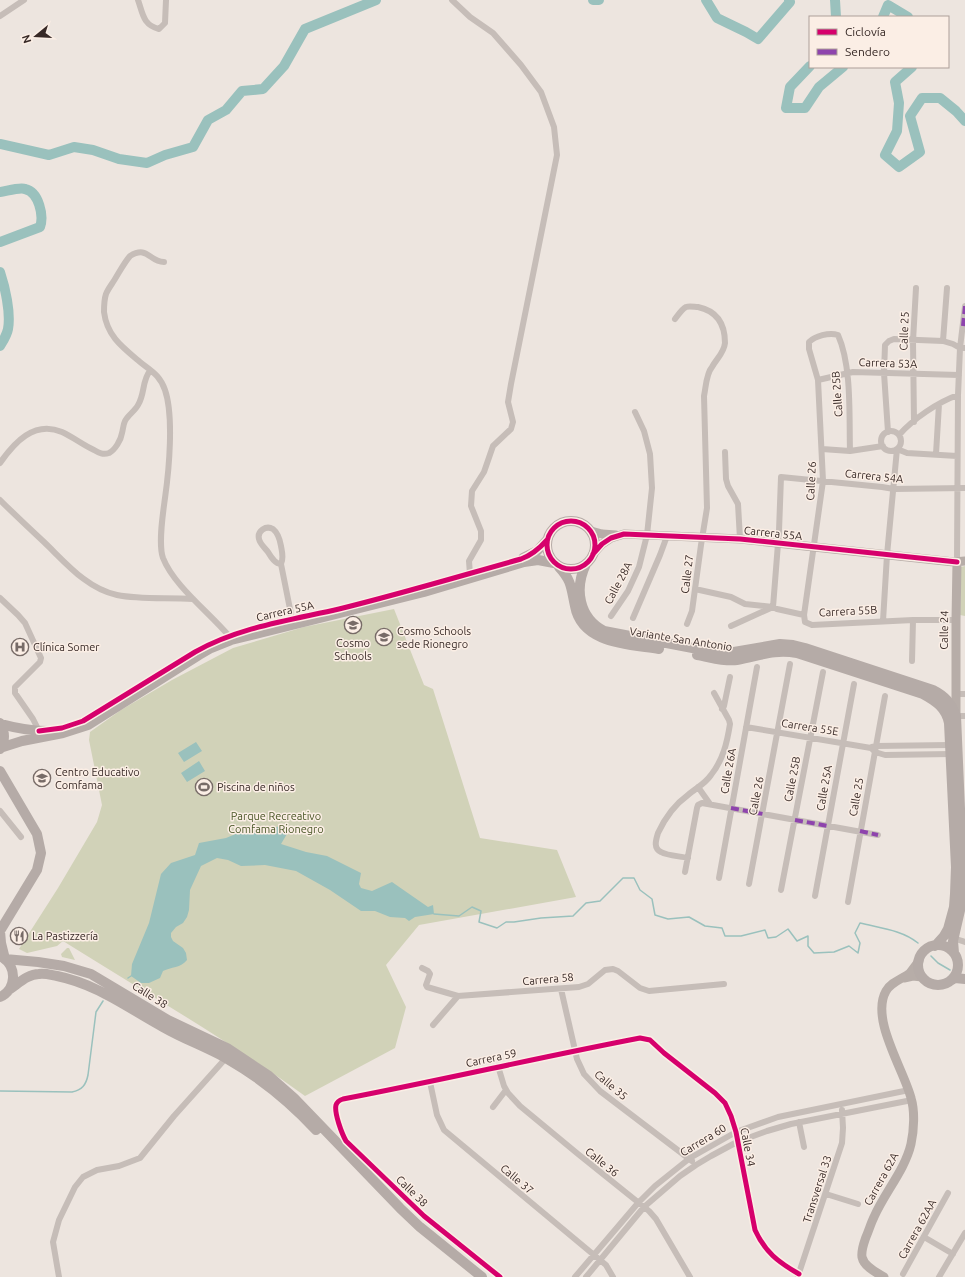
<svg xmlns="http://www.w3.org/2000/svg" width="965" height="1277" font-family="Ubuntu,sans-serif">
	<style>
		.green { fill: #d1d2b8 }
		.water { fill: #9ac1bd }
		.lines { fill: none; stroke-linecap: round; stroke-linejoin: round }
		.stream { stroke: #9ac1bd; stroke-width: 1.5 }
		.river { stroke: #9ac1bd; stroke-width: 10 }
		.street { stroke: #c6bdb8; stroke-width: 6 }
		.secondary { stroke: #b7ada8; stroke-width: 9 }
		.primary { stroke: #b5aba7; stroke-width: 10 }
		.quiet { stroke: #8e44ad; stroke-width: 4; stroke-dasharray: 8 4; stroke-linecap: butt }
		.cycleway-casing { stroke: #fbeee5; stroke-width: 8 }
		.cycleway { stroke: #d6006c; stroke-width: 5 }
		.labels { text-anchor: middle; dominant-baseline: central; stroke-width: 3; stroke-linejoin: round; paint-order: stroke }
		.street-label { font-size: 11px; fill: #372926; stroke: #fbeee5 }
		.poi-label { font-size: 11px; fill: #372926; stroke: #fbeee5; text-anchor: start }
		.park-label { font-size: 11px; fill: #4b5728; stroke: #fbeee5 }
	</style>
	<rect width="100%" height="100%" fill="#ede5df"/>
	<path class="green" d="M965,566V616L960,615L961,567Z
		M394,609L424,685L433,689L480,838L557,850L576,897L419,925L386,965L406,1007L395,1048L305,1096C228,1040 144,992 63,941L57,946L27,953L19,949L58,888L97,822L102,805L89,740L90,732L121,710L172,680L233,648L304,627Z
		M67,948H69L75,960L62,957L61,954Z"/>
	<path class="water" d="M196,742L202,751L184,762L178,753Z
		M199,761L205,771L187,782L181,773Z
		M208,782L209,788L203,792L198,791L200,789V786Z
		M284,824L287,834L281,844L306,852L327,856L361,873L359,884L361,888L372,891L392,882L428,907L433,905L434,914L415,917L409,921L405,918L390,917L375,911H361L330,890L296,871L265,865L241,866L228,860L217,858L201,866L190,890L189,910L187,917L183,923L176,927L171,933V937L173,941L183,948L186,953L187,960C181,968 171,967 163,971L160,978L149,983H141L131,976L132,964L149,923L161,874L171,863L195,855L199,843L226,838L238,833H262Z"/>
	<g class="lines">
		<path class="stream" d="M434,914L459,916L472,907L481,911L479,922L497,928L506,922H514L541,918L573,916L586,903L600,901L623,878H634L640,890L652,899L655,915L668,919L689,917L705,926L722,928L725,936H741L765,930L768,938L776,937L788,929L797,941L808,936V946L814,953L834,952L849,946L858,953L860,943L855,933L860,923C880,928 902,930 918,943
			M931,956L938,963L950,970
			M128,978L131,976
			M0,1091L72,1092C82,1090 86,1085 88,1075L96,1012L103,1001"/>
		<path class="river" d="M593,0H599
			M706,0L717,18L746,32L758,39L790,2L789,0
			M835,0L836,17
			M883,17L888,5L908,17
			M810,66L790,87L786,108H805L819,87L843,67
			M912,67L895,82L899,103L897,131L885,155L899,167L920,152L910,116L922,98H940L956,111L965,121
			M0,144L49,155L74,147L93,150L119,159L147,163L165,155L193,147L208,120L226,110L242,91L263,89L284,66L305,29L376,0
			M0,192C7,191 20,187 25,189C39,192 44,216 40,227L0,242
			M0,272C5,287 11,313 8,329C7,335 3,341 0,346"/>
		<path class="street" d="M138,0C143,14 143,25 159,29L165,23L166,0
			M452,0L470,17L493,33L521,65L541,92L554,127L557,155L511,384L508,402L513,422L511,429L493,446L484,472L472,491L471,506L481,531V540L469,561L470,574
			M0,16L24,0
			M164,262C149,262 148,245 130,256C124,263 120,271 115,279C112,284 108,289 106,294C104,300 104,306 104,312C107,336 122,347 140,362C151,371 160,375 165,390C174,416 169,470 165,498C163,513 158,544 163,558C174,586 210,613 229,636
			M675,319C678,315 682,309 686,307C689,306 695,307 698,307C717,311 725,324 725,343C724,353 717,358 712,367C706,374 706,387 704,396L707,508L701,545L692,611L687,624
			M943,341L947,288
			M818,380L853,372L959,375
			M914,422L913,341L916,288
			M881 441a10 10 0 1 1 20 0a10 10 0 1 1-20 0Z
			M888,432L884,373L885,345L889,341L894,339L943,341L953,344L960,348H965
			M899,435C913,419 938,402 958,395
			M822,449L850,451L883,446
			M850,451C849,417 852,366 838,335C829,332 815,336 809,342V349L818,380L823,481L804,615L805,622L812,625L913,620H956
			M725,452L726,479L728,486L738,504L740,539
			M936,454L939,404
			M0,463C14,443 34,420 62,432C73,437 83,445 94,450C99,453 103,455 109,453C115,450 121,440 122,433C123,430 123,425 125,421C128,415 135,411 138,405C145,394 142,380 150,371
			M0,500C14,514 29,528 44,542C65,562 87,589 117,595C142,600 168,597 193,599
			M957,562L958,395L960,348L965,306
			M281,564C275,564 271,557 268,552C265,548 260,544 259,539C257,531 266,525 273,529C278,533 280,540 281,546C282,552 284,558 281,564L292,619
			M695,589L731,597L745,604L773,607L777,609L804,615
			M0,598L18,615L25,623L41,658L40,662L15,687V693L33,719L39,731
			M611,616L628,591L639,567L647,535L652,488L650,454L644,431L635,412
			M633,618L660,555L667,536
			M883,621L887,555L897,449L907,453L957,456
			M731,626L773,607L779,531L781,477L882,487L894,489L965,488
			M912,661L913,620
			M955,694H965
			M722,709L724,706L730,677
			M956,716H965
			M746,727L871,748L875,752L885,755L951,754
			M872,747L876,746L950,745
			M698,787L710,804
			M0,811L21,837
			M688,858C680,856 668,856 661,852C653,848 656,840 658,833C665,818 674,805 688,795C696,788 705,784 711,775C723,760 727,743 730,724L729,720L714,693
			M685,872L697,808L698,805L702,803L878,835
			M719,878L757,667
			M749,884L790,664
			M781,890L823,672
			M815,896L854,684
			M848,902L885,696
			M953,938L965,942
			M422,968L428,971L430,974L426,985L427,987L458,996L433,1025
			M561,989L577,1059L584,1074L600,1091L692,1161
			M458,996L579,987L588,984L605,970L613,969L618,971L640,988L649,991L724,984
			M498,1066L504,1086L508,1093L520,1106L578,1154L649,1211L656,1219L690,1277
			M430,1082L437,1115L444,1130L606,1265L613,1277
			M493,1107L506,1090
			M799,1122L804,1147
			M826,1194L858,1204
			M924,1237L953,1254
			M903,1274L948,1193
			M798,1276L842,1143L843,1128L842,1110
			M59,1277L53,1242L59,1220L75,1187L83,1177L97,1170L119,1166L140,1158L174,1116L226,1058
			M500,1277L424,1216L346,1141C342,1134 334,1113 336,1105C337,1102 340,1100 343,1099C442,1080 541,1057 640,1038L650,1040L664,1053L715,1093L725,1103L731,1116L736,1132L755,1230C765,1252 778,1262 799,1274
			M575,1277L638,1203L655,1186L690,1158L736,1132L778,1117L909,1090
			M586,1277L644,1207L680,1176L696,1165L711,1156L737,1142L767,1131L791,1124L912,1100
			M939,1277L965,1233"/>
		<path class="secondary" d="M591,531L602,534L616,535
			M593,554L602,544L611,538L624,534L647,535L740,539L954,562L965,561
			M956,716V620L957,562
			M904,978L913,976L922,977
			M884,1277C877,1273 864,1267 862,1257C861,1250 864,1243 866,1237C869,1230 871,1223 874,1217C885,1192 905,1170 911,1144C914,1130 915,1111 911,1098C904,1070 870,1019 886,991C891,982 902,979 910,973C913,969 916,965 919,961"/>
		<path class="primary" d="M547 545a24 24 0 1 1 48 0a24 24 0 1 1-48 0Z
			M523,558L537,551L547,540
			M586,564C574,589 579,618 604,631L703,650L725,652H734L780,644L793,645L805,648L933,690C945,696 951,703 956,716L963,878L961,906L953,941L954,953
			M559,567C572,581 571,588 575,606C582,644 629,644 659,649
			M697,655C710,657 724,662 737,660C760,656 773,649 797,653L923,694C936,701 946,708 949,723L956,867L955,894L954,907L948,929L944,936L935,946
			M0,723C5,732 6,740 0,749
			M1,724C16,728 31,731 48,731
			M0,748L22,741L63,733L88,725L199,655L211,648L231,640L424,592L524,562L538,560L554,563
			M0,771L37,834L41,853L37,870L0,931
			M0,931L1,943L5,959L38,962L64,966L91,974L168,1020L227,1048L269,1076L294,1098L400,1208L420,1227L482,1277
			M918 965a20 20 0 1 1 40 0a20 20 0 1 1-40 0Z
			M950,981L955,978L965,979
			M10,989C19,983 28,974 39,974C45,973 51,975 57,976C97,984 128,1008 163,1027C184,1039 206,1047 226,1058C259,1077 290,1102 316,1130
			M0,997C16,990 18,967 2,957"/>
		<path class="quiet" d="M963,326L965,306
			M731,808L763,814
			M795,820L828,826
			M860,831L878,835"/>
		<defs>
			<path id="cycleway" d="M547 545a24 24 0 1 1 48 0a24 24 0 1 1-48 0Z
				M593,554L602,544L611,538L624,534L647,535L740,539L957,562
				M39,731L62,728L83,721L195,652C239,627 291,620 339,609C400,594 460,576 521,559C532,555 539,549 547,540
				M500,1277L424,1216L346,1141C342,1134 334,1113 336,1105C337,1102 340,1100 343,1099C442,1080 541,1057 640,1038L650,1040L664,1053L715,1093L725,1103L731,1116L736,1132L755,1230C765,1252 778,1262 799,1274"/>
		</defs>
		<use href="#cycleway" class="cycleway-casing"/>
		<use href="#cycleway" class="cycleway"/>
	</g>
	<defs>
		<symbol id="university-ring" viewBox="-11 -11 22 22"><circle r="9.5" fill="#fbeee5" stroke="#776b67" stroke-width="1.5"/><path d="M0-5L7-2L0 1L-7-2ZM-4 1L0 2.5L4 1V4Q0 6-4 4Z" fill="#776b67"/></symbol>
		<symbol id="hospital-ring" viewBox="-11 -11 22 22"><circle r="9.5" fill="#fbeee5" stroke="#776b67" stroke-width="1.5"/><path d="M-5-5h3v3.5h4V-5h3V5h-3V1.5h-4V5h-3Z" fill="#776b67"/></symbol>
		<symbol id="school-ring" viewBox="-11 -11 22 22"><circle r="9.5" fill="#fbeee5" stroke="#776b67" stroke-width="1.5"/><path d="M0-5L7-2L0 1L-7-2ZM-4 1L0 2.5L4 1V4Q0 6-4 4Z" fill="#776b67"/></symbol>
		<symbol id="stadium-ring" viewBox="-11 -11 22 22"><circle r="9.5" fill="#fbeee5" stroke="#776b67" stroke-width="1.5"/><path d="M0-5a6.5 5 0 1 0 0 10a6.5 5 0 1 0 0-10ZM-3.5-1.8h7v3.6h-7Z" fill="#776b67"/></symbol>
		<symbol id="restaurant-ring" viewBox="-11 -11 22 22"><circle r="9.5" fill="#fbeee5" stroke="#776b67" stroke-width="1.5"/><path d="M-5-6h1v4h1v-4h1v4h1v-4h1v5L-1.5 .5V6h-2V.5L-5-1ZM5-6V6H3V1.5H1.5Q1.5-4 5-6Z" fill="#776b67"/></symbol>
	</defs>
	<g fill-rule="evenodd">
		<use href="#university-ring" x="343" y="615" width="20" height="20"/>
		<use href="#university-ring" x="374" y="627" width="20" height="20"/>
		<use href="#hospital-ring" x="10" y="637" width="20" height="20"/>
		<use href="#school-ring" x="32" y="768" width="20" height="20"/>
		<use href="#stadium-ring" x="194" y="777" width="20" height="20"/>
		<use href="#restaurant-ring" x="9" y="926" width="20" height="20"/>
	</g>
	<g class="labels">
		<g class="street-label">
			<text transform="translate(904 331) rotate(-88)">Calle 25</text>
			<text transform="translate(888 363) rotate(2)">Carrera 53A</text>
			<text transform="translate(837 394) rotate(-94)">Calle 25B</text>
			<text transform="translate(874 476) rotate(6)">Carrera 54A</text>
			<text transform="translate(811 481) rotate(-87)">Calle 26</text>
			<text transform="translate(773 533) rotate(6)">Carrera 55A</text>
			<text transform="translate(687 574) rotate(-83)">Calle 27</text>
			<text transform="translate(618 583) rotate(-62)">Calle 28A</text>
			<text transform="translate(285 611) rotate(-13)">Carrera 55A</text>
			<text transform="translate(848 611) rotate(-3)">Carrera 55B</text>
			<text transform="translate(944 630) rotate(-89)">Calle 24</text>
			<text transform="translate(681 639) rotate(9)">Variante San Antonio</text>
			<text transform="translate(810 727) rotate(9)">Carrera 55E</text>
			<text transform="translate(728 771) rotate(-80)">Calle 26A</text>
			<text transform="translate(792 779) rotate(-79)">Calle 25B</text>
			<text transform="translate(824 788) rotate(-80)">Calle 25A</text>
			<text transform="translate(756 796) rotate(-79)">Calle 26</text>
			<text transform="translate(856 797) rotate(-80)">Calle 25</text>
			<text transform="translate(548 979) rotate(-5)">Carrera 58</text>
			<text transform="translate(150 995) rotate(32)">Calle 38</text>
			<text transform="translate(491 1058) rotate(-12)">Carrera 59</text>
			<text transform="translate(611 1085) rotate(40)">Calle 35</text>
			<text transform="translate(703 1140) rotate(-31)">Carrera 60</text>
			<text transform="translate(748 1147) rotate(79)">Calle 34</text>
			<text transform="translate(602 1162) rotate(39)">Calle 36</text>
			<text transform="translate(517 1179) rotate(40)">Calle 37</text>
			<text transform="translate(881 1179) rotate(-61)">Carrera 62A</text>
			<text transform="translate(817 1189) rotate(-72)">Transversal 33</text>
			<text transform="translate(412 1191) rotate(44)">Calle 38</text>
			<text transform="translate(917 1229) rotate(-61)">Carrera 62AA</text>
		</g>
		<g class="poi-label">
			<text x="397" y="631">Cosmo Schools<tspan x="397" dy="13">sede Rionegro</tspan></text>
			<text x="353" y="643" text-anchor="middle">Cosmo<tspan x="353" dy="13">Schools</tspan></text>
			<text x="33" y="647">Clínica Somer</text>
			<text x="55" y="772">Centro Educativo<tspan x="55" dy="13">Comfama</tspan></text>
			<text x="217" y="787">Piscina de niños</text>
			<text x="32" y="936">La Pastizzería</text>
		</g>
		<g class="park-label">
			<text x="276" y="816">Parque Recreativo<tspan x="276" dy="13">Comfama Rionegro</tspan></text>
		</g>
	</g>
	<rect x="809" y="16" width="140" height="52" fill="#fbeee5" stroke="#ad9f99"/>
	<rect x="817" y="29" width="20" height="6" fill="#d6006c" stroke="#ad9f99"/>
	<text x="845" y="36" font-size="12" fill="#372926">Ciclovía</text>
	<rect x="817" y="49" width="20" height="6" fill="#8e44ad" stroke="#ad9f99"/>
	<text x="845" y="56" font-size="12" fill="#372926">Sendero</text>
	<g transform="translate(36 36) rotate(252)" stroke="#fbeee5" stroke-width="3" paint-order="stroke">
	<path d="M0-3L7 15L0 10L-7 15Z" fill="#372926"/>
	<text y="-6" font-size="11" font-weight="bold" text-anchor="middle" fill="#372926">N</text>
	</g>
</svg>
